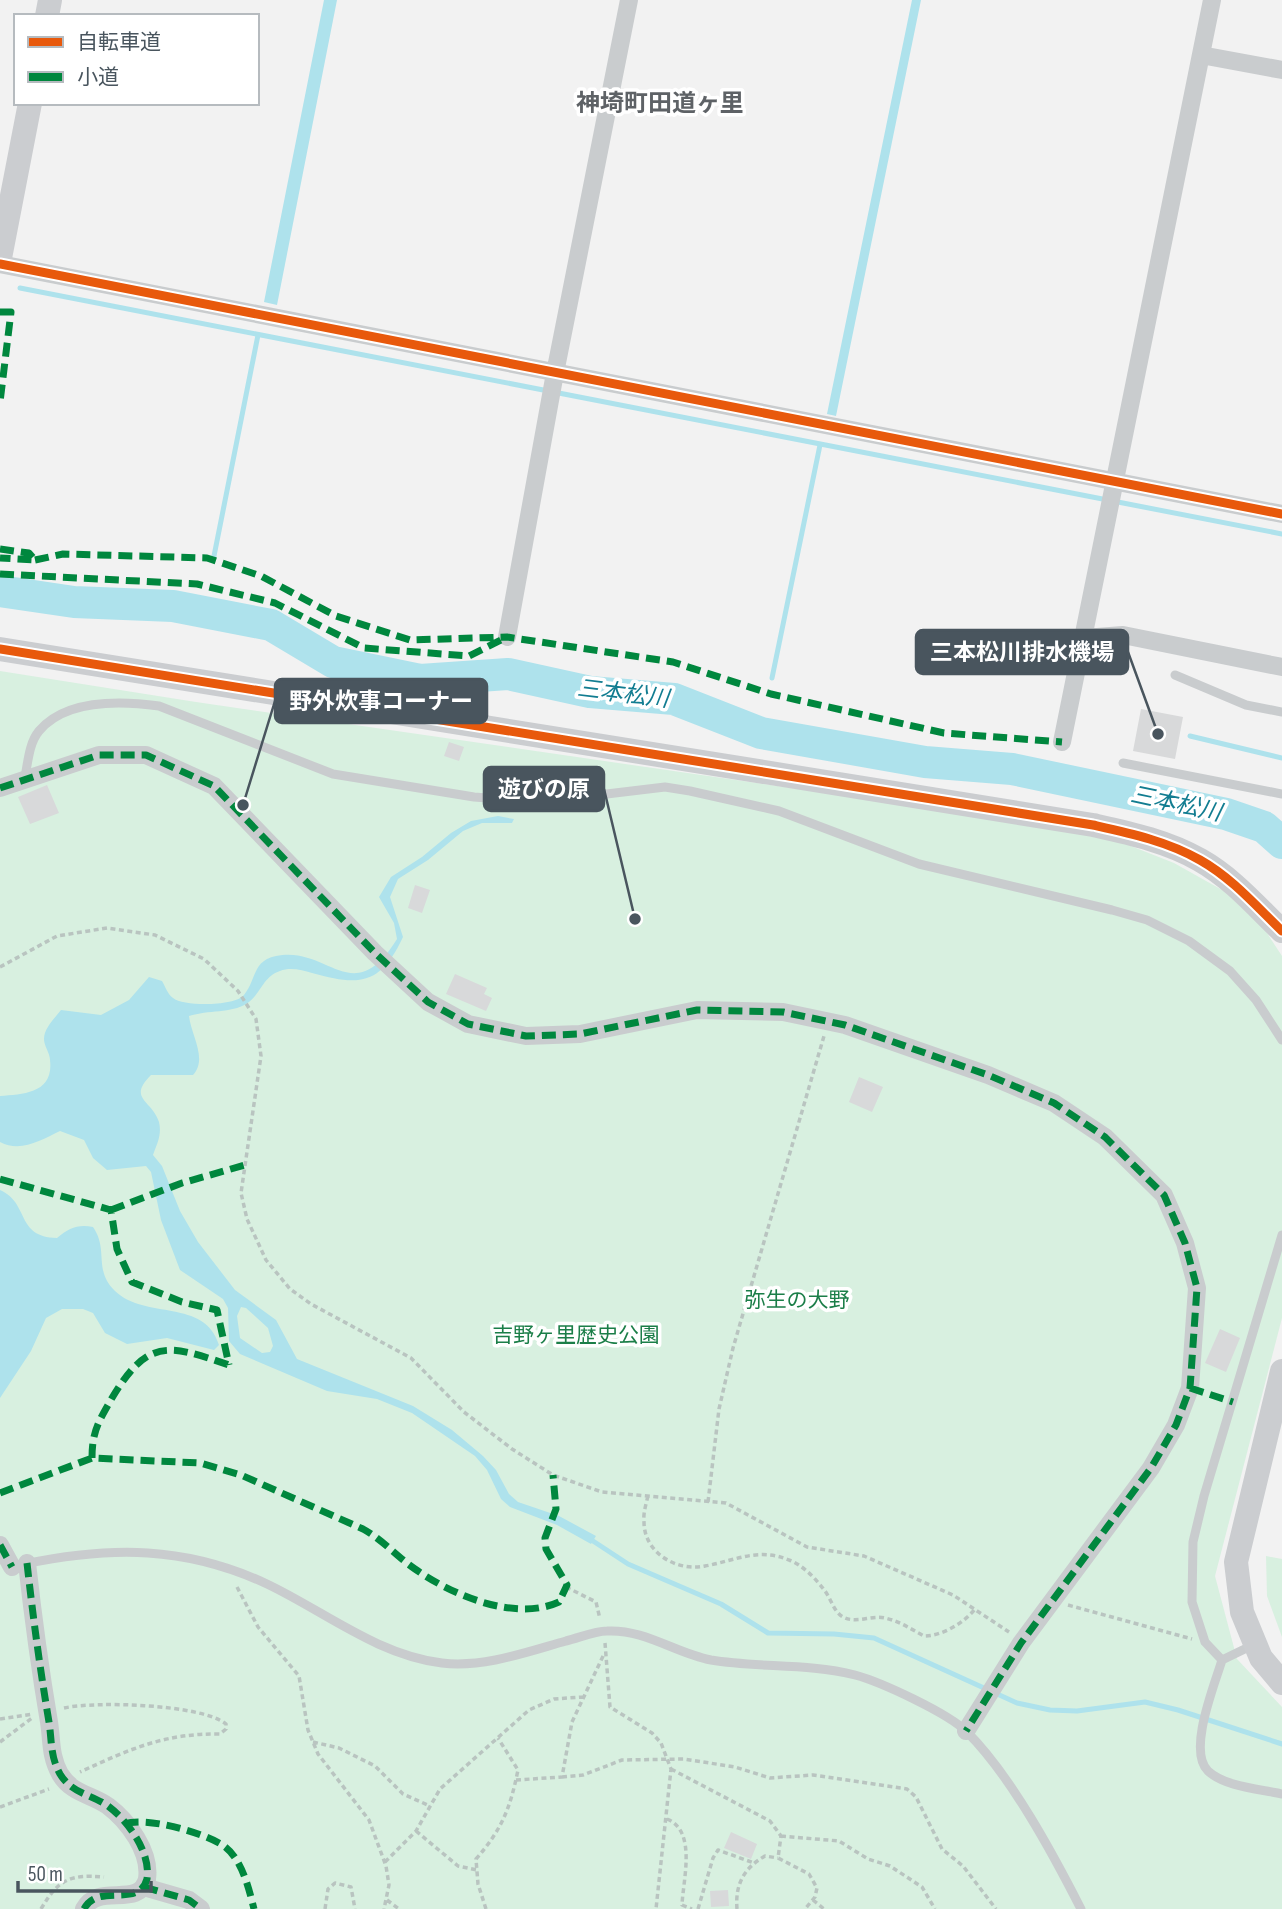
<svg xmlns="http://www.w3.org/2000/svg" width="1282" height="1909" font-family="'Sofia Sans Condensed','Noto Sans JP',sans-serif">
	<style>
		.green { fill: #d8f0e0 }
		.water { fill: #aee2ec; fill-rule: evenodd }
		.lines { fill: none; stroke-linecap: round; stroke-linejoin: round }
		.stream { stroke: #aee2ec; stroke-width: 5 }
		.river { stroke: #aee2ec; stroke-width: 32 }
		.building { fill: #d8d9da }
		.path { stroke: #b9c4c0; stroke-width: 3.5; stroke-dasharray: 5 3.5; stroke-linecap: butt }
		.lane { stroke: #c9ccce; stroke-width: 9 }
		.street { stroke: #c9ccce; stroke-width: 18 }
		.secondary { stroke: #cbcdd0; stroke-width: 24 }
		.quiet { stroke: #00873e; stroke-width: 7; stroke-dasharray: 14 7; stroke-linecap: butt }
		.cycleway-casing { stroke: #fff; stroke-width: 13 }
		.cycleway { stroke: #e8590c; stroke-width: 9 }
		.labels { text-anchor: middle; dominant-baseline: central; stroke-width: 7; stroke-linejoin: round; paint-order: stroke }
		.park-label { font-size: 21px; fill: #1b7e48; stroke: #fff }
		.water-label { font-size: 23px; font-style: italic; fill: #127d91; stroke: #fff }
		.quarter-label { font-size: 24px; font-weight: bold; fill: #5e6266; stroke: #fff }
		.leader { fill: none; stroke: #49555e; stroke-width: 2.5 }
		.callout-dot { fill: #49555e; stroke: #fff; stroke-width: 2.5 }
		.callout { fill: #49555e; stroke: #49555e; stroke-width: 2.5 }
		.callout-label { font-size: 23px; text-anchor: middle; font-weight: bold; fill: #fff }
	</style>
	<rect width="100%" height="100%" fill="#f2f2f2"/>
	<path class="green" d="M0,671L196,702L902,804L1113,839L1174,863L1224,891L1263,927L1282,956V1318L1215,1576L1237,1659L1282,1707V1909H0Z
		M1266,1556L1282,1559V1637L1267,1596Z"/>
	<path class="water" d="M324,0H337L277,305L264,302Z
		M912,0H921L836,416L827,414Z
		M498,816L514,819L512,823H482L463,831L428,860L398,879L390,897L403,937C380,986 359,986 312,973C302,970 290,967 280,971C262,977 261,995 246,1004C232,1013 208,1010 189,1016C191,1035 208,1059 193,1075H151C127,1099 152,1100 159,1122C162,1135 157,1144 153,1155L162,1166L180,1211L198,1242L235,1290L276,1320L297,1359L413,1406L452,1430L483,1456L496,1470L509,1494L518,1502L559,1516L596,1536L591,1544L557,1525L510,1507L501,1499L487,1470L475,1456L412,1413L377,1399L327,1391L240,1354L229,1341L228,1308L223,1299L180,1270L161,1220L151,1172L146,1166L107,1170L93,1158L84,1140L60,1131C41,1140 21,1153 0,1142V1096C24,1094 54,1093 50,1060C50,1053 44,1046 44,1039C44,1028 55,1018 61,1010L101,1015L129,1000L149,977L162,981C165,986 168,995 173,998C184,1007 236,1006 244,995C257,979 252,961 276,956C329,945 352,1011 397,939L394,923L379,897L391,877L422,857L451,833L471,821ZM241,1307L246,1308L268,1328L273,1346L270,1352L262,1353L240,1338L237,1316Z
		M0,1190C30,1203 15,1237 57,1238C69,1228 78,1224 93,1227C109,1250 93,1270 115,1291C145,1320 205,1298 219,1345L214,1350L167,1338L127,1344L105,1333L93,1313L83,1309H62L46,1318L31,1351L0,1398Z"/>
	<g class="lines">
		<path class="stream" d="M20,288L1282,534
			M214,556L258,335
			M772,678L820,445
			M1190,736L1282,758
			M593,1541L628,1564L721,1604L768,1633L834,1634L874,1638L1017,1703L1050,1710L1077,1711L1145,1702L1178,1710L1282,1744"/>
		<path class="river" d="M0,591L74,602L173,606L271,625L333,662L420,680L508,674L590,692L674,699L761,733L925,762L1012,769L1226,814L1264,827L1282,843"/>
	</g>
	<path class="building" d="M1141,709L1183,717L1175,759L1133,751Z
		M449,742L464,747L459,761L444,756Z
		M47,785L59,813L30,824L18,797Z
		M415,885L430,890L422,913L408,908Z
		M455,974L487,988L484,994L492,998L486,1011L446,994Z
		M859,1077L883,1087L872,1112L849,1102Z
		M1220,1329L1240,1338L1226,1372L1205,1363Z
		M731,1832L757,1844L751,1859L724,1848Z
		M728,1890L729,1906L711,1907L710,1891Z"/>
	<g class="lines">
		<path class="path" d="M0,967L57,936L107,928L155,935L204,959L238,991L256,1019L261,1056L241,1193L247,1219L266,1260L290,1289L311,1304L411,1358L464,1412L512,1449L553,1475L602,1492L726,1503L807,1547L864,1556L953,1595L1009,1632
			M648,1496C646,1504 643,1514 644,1522C644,1553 677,1572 705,1566C734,1561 758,1547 789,1560C803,1565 816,1579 825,1591C831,1599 834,1612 843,1617C856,1624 871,1615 885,1618C899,1621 911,1629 924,1636C942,1636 964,1623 975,1609
			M708,1502L719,1409L733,1348L824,1036
			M237,1587L258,1627L299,1676L308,1730L318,1754L369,1820L386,1866L389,1885L384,1909
			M566,1587L596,1602L600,1619
			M1068,1605L1192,1639
			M605,1643L610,1707L652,1733L661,1743L671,1769L656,1909
			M64,1708C96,1701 201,1704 226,1724V1729L220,1734C165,1733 130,1749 80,1772
			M0,1719L33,1714
			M0,1742L32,1718
			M313,1742L339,1748L375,1766L403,1794L430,1806
			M671,1769L770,1821L781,1836L778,1858L809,1874L817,1888L815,1897L805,1909
			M562,1777L583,1775L622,1760L684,1759L735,1767L770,1778L813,1775L907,1789L916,1797L942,1849L963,1866L996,1909
			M516,1780L562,1777L572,1722L604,1654
			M0,1807L49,1789
			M667,1819C697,1831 683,1880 682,1905L692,1909
			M416,1831L458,1866L477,1870
			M781,1836L839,1841L868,1859L890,1866L922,1887L935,1909
			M385,1862L416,1831L440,1789L529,1710L554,1699L583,1697
			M387,1900L399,1909
			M813,1900L824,1909
			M41,1909C58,1880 69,1874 104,1877
			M325,1909L328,1889L335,1883L351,1887L355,1909
			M486,1909L478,1884L476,1859C502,1829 510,1809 518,1770L498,1738
			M698,1909L713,1858L718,1850L754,1863
			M737,1909C735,1884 744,1868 765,1856L778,1858"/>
		<path class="lane" d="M1175,675L1246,705L1282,712
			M1123,763L1282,794
			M25,777C28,762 29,743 39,731C66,699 122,701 159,706L333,774L474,797L540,802L665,787L690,791L779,811L919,864L1112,910L1147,920L1189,941L1230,971L1256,1000L1282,1040
			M25,1564C111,1546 186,1546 267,1584C324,1611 377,1655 442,1663C483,1668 527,1652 566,1641C579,1638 594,1631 607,1631C645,1629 675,1653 711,1660C758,1668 808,1663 855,1675C881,1682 948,1713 967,1732C1011,1776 1053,1854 1081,1909
			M1253,1645L1222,1660L1205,1642L1192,1602L1193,1542L1204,1496L1282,1235
			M1222,1660C1215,1684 1187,1751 1208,1771C1225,1787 1260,1789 1282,1794"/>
		<path class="street" d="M1201,55L1282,70
			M0,264L1282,514
			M507,637L555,373L629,0
			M1084,638L1123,635L1282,667
			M1062,742L1212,0
			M0,788L99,755H146L214,786L375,953L428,1002L468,1024L526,1036L580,1034L697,1010L783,1012L845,1025L988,1075L1054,1103L1105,1137L1164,1195L1185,1243L1197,1288L1190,1388L1176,1425L1151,1468L1021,1643L966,1731
			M0,1545L12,1567
			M27,1563C33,1617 40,1669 49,1722C52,1741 50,1756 60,1774C72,1794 91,1794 108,1806C128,1821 151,1852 147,1879C139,1909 98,1882 84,1909
			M144,1887L189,1900L201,1909"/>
		<path class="secondary" d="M47,16L50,0
			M0,258L30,103
			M0,649L1093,825C1129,833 1167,841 1200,860C1232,878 1256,906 1282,931
			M1282,1371L1236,1562L1242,1612L1261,1658L1282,1683"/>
		<path class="quiet" d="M0,312H11L0,402
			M0,549L29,553L35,560L0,558
			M35,560L63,554L207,558L261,576L336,616L410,640L507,637L673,662L771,694L944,733L1062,742
			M0,574L197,584L275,603L364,648L469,656L501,640
			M0,788L99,755H146L214,786L375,953L428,1002L468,1024L526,1036L580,1034L697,1010L783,1012L845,1025L988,1075L1054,1103L1105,1137L1164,1195L1185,1243L1197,1288L1190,1388L1176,1425L1151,1468L1021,1643L966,1731
			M0,1179L111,1210L117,1249L132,1282L182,1302L217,1310L229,1365
			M111,1210L182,1183L245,1165
			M1190,1388L1233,1402
			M92,1458C92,1431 99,1421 112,1398C148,1338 168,1344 229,1365
			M0,1493L92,1458L200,1463L241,1475L363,1529C383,1540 396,1556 415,1569C452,1595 515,1622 559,1602L567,1585L546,1549L545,1538L556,1509L553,1475
			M0,1545L12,1567
			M27,1563C33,1617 40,1669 49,1722C52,1741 50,1756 60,1774C72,1794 91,1794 108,1806C128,1821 151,1852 147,1879C139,1909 98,1882 84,1909
			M125,1824C146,1816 205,1833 224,1846C242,1859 249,1889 254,1909
			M144,1887L189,1900L201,1909"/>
		<defs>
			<path id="cycleway" d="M0,264L1282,514
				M0,649L1093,825C1129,833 1167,841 1200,860C1232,878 1256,906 1282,931"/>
		</defs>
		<use href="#cycleway" class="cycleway-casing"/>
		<use href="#cycleway" class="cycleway"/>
	</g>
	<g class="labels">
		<g class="park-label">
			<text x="797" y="1300">弥生の大野</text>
			<text x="576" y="1335">吉野ヶ里歴史公園</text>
		</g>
		<g class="water-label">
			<text transform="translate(623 694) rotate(7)">三本松川</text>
			<text transform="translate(1176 804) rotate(12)">三本松川</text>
		</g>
		<g class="quarter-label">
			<text x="660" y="103">神埼町田道ヶ里</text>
		</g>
	</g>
	<path class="leader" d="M1158 734L1128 652M243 805L275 701M635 919L604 789"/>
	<g class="callout-dot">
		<circle cx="1158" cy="734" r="7"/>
		<circle cx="243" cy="805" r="7"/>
		<circle cx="635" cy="919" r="7"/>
	</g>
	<g class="callout">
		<rect x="916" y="630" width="212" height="44" rx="7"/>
		<rect x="275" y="679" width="212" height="44" rx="7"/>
		<rect x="484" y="767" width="120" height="44" rx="7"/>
	</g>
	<g class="callout-label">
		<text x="1022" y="660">三本松川排水機場</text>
		<text x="381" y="709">野外炊事コーナー</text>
		<text x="544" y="797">遊びの原</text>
	</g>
	<rect x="14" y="14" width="245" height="91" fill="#ffffff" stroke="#b6bbbf" stroke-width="2"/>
	<rect x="28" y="37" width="35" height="10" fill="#e8590c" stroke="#b6bbbf" stroke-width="2"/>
	<text x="77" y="49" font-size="21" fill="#49555e">自転車道</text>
	<rect x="28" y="72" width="35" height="10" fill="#00873e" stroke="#b6bbbf" stroke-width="2"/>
	<text x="77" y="84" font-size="21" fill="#49555e">小道</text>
	<path d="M18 1881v10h133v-10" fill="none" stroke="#49555e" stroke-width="3.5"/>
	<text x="28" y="1881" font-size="21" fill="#49555e" stroke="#ffffff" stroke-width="5" paint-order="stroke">50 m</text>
</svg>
